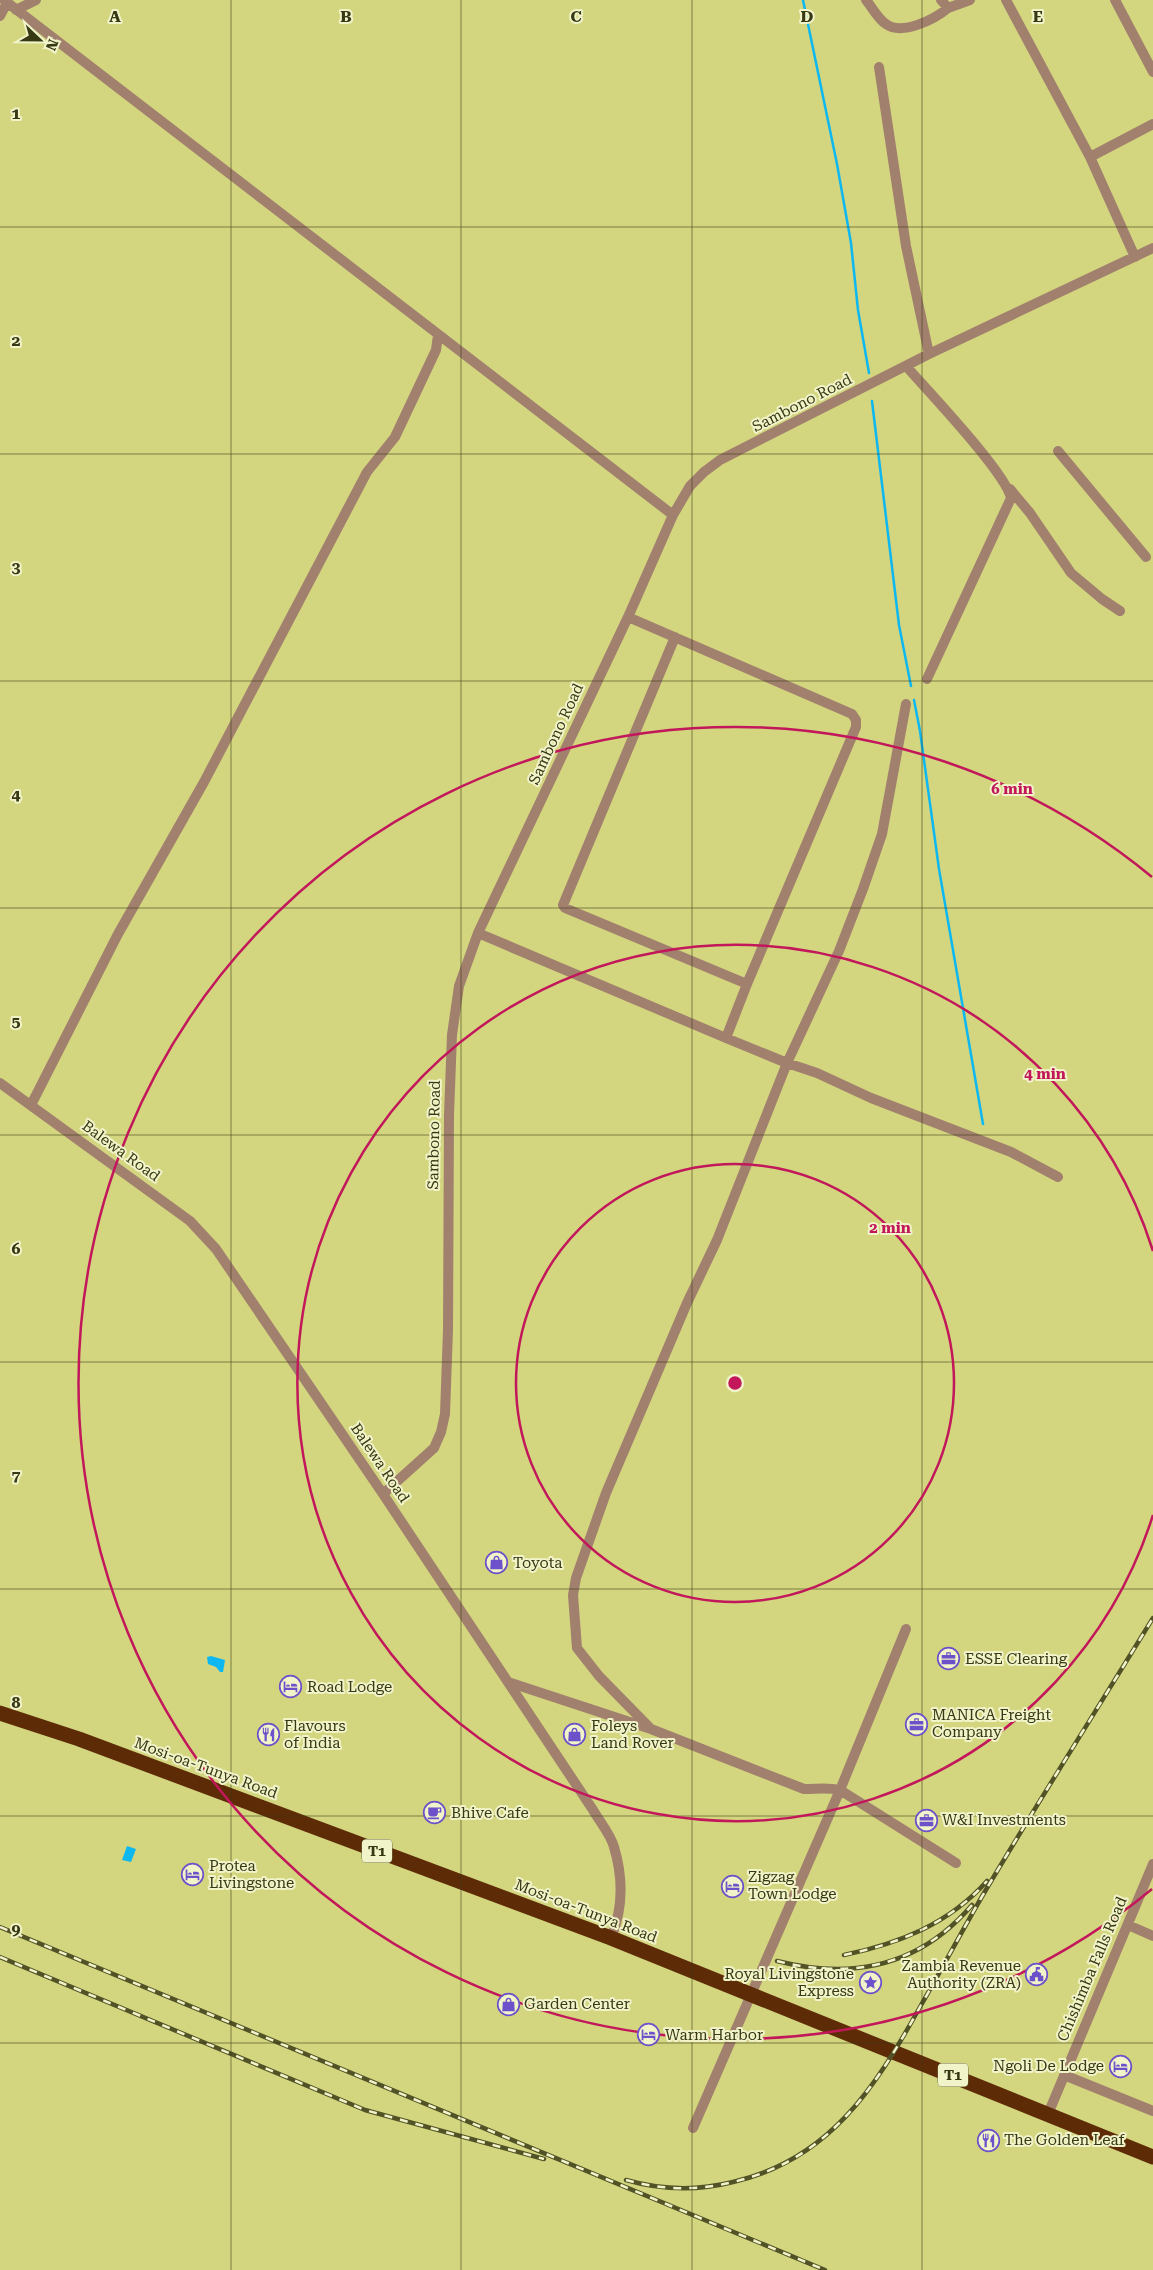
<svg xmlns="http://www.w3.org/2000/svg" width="1153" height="2270" font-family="'Roboto Serif',serif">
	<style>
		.water { fill: #0db8f1 }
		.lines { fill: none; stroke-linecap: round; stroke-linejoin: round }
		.stream { stroke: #0db8f1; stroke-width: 2.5 }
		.street { stroke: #a2806e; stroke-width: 10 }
		.highway { stroke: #5e2b07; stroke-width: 15 }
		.rail-casing { stroke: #515226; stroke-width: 4.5 }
		.rail { stroke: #f1f3c9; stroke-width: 2.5; stroke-dasharray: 8; stroke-linecap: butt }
		.grid { fill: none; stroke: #373814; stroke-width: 1; stroke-opacity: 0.55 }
		.ring { fill: none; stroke: #c2185b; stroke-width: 2.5 }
		.labels { text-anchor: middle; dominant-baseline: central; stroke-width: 4; stroke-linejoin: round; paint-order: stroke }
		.shield { fill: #f1f3c9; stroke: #6f704a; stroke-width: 1 }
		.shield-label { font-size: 14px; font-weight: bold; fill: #373814 }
		.street-label { font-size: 15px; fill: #373814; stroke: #f1f3c9 }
		.poi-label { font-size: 15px; fill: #373814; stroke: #f1f3c9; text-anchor: start }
		.grid-label { font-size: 16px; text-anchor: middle; font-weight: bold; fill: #373814; stroke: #f1f3c9; stroke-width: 4; stroke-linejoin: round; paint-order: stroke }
		.centre { fill: #c2185b; stroke: #f1f3c9; stroke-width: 2.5 }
		.ring-label { font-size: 15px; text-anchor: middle; font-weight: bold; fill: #c2185b; stroke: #f1f3c9; stroke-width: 4; stroke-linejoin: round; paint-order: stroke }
	</style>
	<rect width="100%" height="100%" fill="#d3d57f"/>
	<path class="water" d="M211,1656L225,1660L223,1672H220L216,1667L208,1664L207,1657Z
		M127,1846L136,1849L131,1862L122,1860Z"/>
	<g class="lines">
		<path class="stream" d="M803,0L837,164L851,243L858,310L869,373
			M872,401L899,625L911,686
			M914,700L920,731L939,869L983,1124"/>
		<path class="street" d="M4,0L673,515
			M866,0C872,7 878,19 886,24C902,36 935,19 948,8
			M941,0L948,8L970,0
			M1006,0L1090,157L1135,257
			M1115,0L1153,72
			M16,10L36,0
			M0,16L7,3
			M879,67L906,246L929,354
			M1090,157L1153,124
			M906,366C927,390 1006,473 1011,498L927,679
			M1058,451L1146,557
			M1010,489L1030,513L1071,573L1102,599L1120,611
			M628,617L852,714L856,720V727L747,984L726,1038
			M675,637L563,905L565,908L747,984
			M478,933L726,1038L787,1063L817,1073L871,1098L1011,1152L1058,1177
			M0,1083L190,1221L216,1249L383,1494L593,1810C600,1822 611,1835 614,1847C623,1877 623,1909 611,1938
			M31,1105L118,934L204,782L367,472L395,437L436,350L438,335
			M383,1494L434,1448L441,1432L445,1414L448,1330L449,1115L452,1035L459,986L478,933L628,617L673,515L690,486L704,472L720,460L929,354L1153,248
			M508,1682L651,1729L804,1789C817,1789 827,1787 840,1790L956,1863
			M651,1729L599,1676L577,1648L573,1595L576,1578L606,1493L687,1303L717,1240L787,1063L839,951L863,889L882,834L906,704
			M1128,1925L1153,1936
			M1064,2075L1153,2111
			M1048,2114L1153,1864
			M693,2128L840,1790L906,1629"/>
		<path class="highway" d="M0,1713L79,1739L611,1938L1153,2157"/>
		<defs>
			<path id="rail" d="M0,1927L825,2270
				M844,1955C898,1944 949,1924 987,1881
				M0,1957L365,2110L544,2159
				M777,1961C852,1980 920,1966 972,1905
				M626,2180C661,2190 697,2191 733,2182C829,2160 875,2088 920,2007C943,1967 964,1927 987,1888C1041,1797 1098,1708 1153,1618"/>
		</defs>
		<use href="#rail" class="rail-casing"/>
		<use href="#rail" class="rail"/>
	</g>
	<path class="grid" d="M231,0V2270M461,0V2270M692,0V2270M922,0V2270M0,227H1153M0,454H1153M0,681H1153M0,908H1153M0,1135H1153M0,1362H1153M0,1589H1153M0,1816H1153M0,2043H1153"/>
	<g class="ring">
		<circle cx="735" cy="1383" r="219"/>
		<path d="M1153 1515A438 438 0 1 1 1153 1251"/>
		<path d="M1152 1889A656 656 0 1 1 1152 877"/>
	</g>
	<defs>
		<symbol id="shop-ring" viewBox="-11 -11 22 22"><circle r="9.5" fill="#f1f3c9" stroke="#6d51ca" stroke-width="1.5"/><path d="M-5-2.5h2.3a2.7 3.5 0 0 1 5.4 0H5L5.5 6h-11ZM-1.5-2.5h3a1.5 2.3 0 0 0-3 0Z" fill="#6d51ca"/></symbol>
		<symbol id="office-ring" viewBox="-11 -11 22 22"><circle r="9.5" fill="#f1f3c9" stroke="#6d51ca" stroke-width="1.5"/><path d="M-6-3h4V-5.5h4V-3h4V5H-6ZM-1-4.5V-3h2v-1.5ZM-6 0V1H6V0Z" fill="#6d51ca"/></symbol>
		<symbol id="hotel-ring" viewBox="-11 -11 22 22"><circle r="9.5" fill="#f1f3c9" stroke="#6d51ca" stroke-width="1.5"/><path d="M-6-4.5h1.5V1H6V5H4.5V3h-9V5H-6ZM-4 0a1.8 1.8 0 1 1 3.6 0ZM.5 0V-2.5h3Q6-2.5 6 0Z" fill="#6d51ca"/></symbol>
		<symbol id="restaurant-ring" viewBox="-11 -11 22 22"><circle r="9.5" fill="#f1f3c9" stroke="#6d51ca" stroke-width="1.5"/><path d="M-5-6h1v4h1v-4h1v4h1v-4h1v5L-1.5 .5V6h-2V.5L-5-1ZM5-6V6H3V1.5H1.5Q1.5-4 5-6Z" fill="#6d51ca"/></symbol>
		<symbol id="cafe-ring" viewBox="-11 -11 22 22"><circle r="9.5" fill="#f1f3c9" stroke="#6d51ca" stroke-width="1.5"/><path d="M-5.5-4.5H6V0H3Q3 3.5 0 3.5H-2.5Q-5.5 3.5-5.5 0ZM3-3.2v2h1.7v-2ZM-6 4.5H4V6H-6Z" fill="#6d51ca"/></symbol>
		<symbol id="civic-ring" viewBox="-11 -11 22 22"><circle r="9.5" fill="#f1f3c9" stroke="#6d51ca" stroke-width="1.5"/><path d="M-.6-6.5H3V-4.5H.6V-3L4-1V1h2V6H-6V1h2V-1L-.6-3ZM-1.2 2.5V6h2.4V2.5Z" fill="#6d51ca"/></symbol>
		<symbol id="sight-ring" viewBox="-11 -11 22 22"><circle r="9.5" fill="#f1f3c9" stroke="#6d51ca" stroke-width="1.5"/><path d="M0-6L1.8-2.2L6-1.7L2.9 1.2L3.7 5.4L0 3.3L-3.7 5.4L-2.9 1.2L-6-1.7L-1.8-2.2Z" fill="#6d51ca"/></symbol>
	</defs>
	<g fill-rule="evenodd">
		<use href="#shop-ring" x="484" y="1550" width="25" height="25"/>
		<use href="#office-ring" x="936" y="1646" width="25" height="25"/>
		<use href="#hotel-ring" x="278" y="1674" width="25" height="25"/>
		<use href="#office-ring" x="904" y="1712" width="25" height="25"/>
		<use href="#restaurant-ring" x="256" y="1722" width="25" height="25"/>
		<use href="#shop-ring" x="562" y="1722" width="25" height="25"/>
		<use href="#cafe-ring" x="422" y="1800" width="25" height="25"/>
		<use href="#office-ring" x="914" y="1808" width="25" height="25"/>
		<use href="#hotel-ring" x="180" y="1862" width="25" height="25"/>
		<use href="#hotel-ring" x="720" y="1874" width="25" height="25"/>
		<use href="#civic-ring" x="1024" y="1962" width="25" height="25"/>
		<use href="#sight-ring" x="858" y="1970" width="25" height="25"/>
		<use href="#shop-ring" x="496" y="1992" width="25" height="25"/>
		<use href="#hotel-ring" x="636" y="2022" width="25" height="25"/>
		<use href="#hotel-ring" x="1108" y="2054" width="25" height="25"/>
		<use href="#restaurant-ring" x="976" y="2128" width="25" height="25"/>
	</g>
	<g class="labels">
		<g class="shield">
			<rect x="362" y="1839.5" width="30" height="23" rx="4"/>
			<rect x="938" y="2063.5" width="30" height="23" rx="4"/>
		</g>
		<g class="shield-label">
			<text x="377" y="1851">T1</text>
			<text x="953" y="2075">T1</text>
		</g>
		<g class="street-label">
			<text transform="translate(802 403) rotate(-27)">Sambono Road</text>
			<text transform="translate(556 734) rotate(-65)">Sambono Road</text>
			<text transform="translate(434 1135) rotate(-89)">Sambono Road</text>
			<text transform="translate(121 1151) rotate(36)">Balewa Road</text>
			<text transform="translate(380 1463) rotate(56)">Balewa Road</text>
			<text transform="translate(206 1768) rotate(20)">Mosi-oa-Tunya Road</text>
			<text transform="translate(586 1911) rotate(21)">Mosi-oa-Tunya Road</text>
			<text transform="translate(1092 1969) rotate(-67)">Chishimba Falls Road</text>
		</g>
		<g class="poi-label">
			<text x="513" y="1563">Toyota</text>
			<text x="965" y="1659">ESSE Clearing</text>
			<text x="307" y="1687">Road Lodge</text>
			<text x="932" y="1715">MANICA Freight<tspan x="932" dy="17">Company</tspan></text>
			<text x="284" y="1726">Flavours<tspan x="284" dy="17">of India</tspan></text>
			<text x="591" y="1726">Foleys<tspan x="591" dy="17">Land Rover</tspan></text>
			<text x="451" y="1813">Bhive Cafe</text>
			<text x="942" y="1820">W&amp;I Investments</text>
			<text x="209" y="1866">Protea<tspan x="209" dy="17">Livingstone</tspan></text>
			<text x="748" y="1877">Zigzag<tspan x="748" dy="17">Town Lodge</tspan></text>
			<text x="1021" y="1966" text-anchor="end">Zambia Revenue<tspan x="1021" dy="17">Authority (ZRA)</tspan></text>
			<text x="854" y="1974" text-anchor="end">Royal Livingstone<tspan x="854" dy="17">Express</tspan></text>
			<text x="524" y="2004">Garden Center</text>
			<text x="665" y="2035">Warm Harbor</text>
			<text x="1104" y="2066" text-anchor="end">Ngoli De Lodge</text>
			<text x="1004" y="2140">The Golden Leaf</text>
		</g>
	</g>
	<g class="grid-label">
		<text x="115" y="22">A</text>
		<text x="346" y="22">B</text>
		<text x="576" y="22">C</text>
		<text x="807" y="22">D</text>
		<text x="1038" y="22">E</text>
		<text x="16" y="119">1</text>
		<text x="16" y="346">2</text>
		<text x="16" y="573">3</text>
		<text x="16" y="800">4</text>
		<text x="16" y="1027">5</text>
		<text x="16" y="1254">6</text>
		<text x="16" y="1481">7</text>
		<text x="16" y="1708">8</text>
		<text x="16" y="1935">9</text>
	</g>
	<circle cx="735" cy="1383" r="8" class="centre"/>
	<g class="ring-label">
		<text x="1012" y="794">6 min</text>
		<text x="1045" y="1079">4 min</text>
		<text x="890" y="1233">2 min</text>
	</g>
	<g transform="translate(40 40) rotate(112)" stroke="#f1f3c9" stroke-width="4" paint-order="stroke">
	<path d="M0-4L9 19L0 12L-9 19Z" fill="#373814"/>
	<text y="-8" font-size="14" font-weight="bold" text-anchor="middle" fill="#373814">N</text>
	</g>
</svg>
